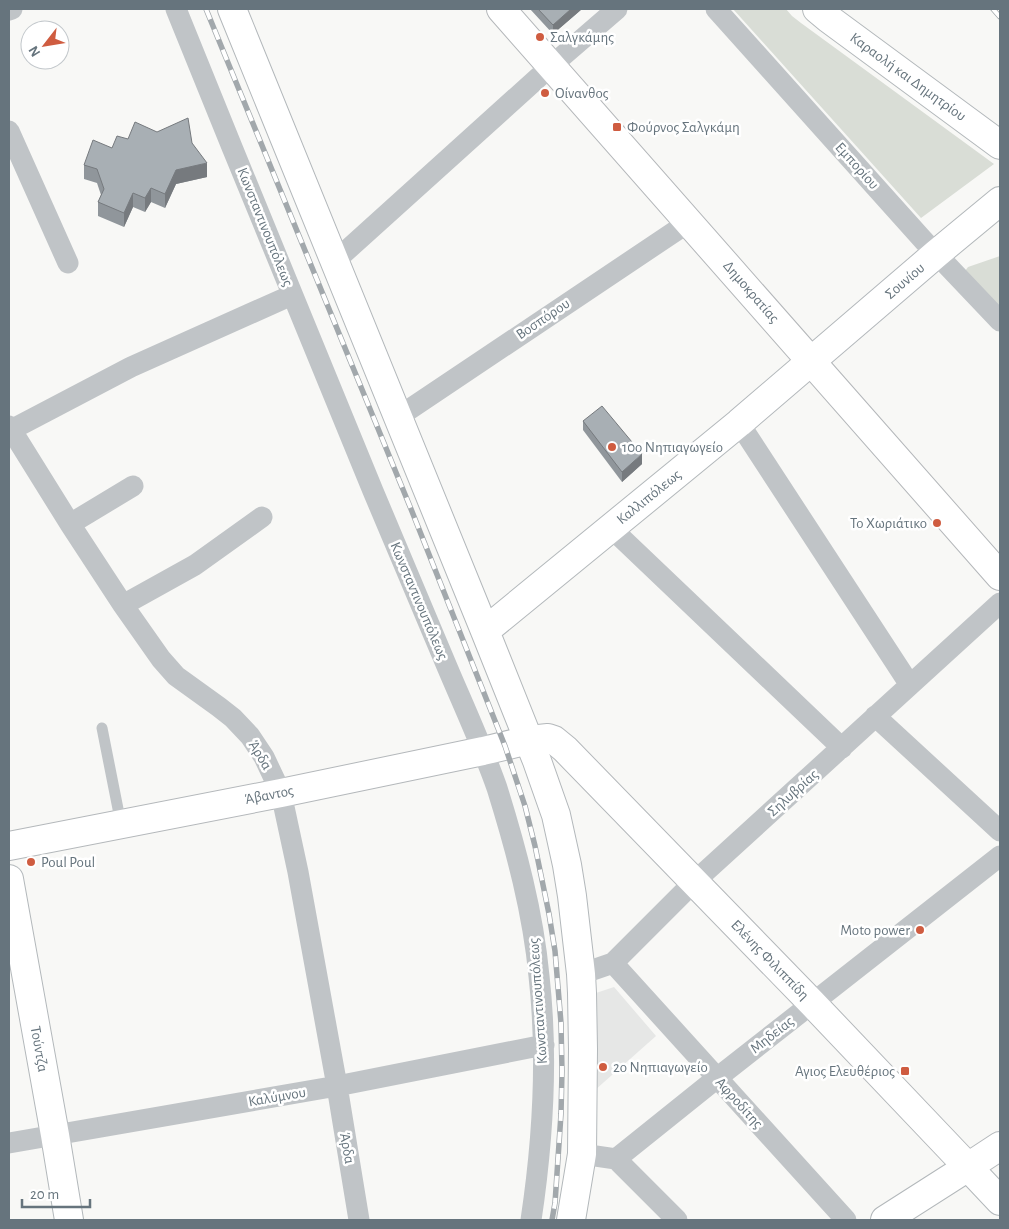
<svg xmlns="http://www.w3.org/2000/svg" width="1009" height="1229" font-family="'Alegreya Sans',sans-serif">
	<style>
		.built { fill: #e6e7e6 }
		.green { fill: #d9ddd6 }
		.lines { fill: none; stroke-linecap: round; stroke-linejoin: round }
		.secondary-casing { stroke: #b3b8bb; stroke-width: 30 }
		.primary-casing { stroke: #b4b8bb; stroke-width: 30 }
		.highway-casing { stroke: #b4b7ba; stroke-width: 30 }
		.lane { stroke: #c0c4c7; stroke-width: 11 }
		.street { stroke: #c0c4c7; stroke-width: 21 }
		.secondary { stroke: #fff; stroke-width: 28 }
		.primary { stroke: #fff; stroke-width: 28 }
		.highway { stroke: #fff; stroke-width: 28 }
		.rail-casing { stroke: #a2a8ac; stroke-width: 5.5 }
		.rail { stroke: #fff; stroke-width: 4; stroke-dasharray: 11; stroke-linecap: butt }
		.wall { fill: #90969b }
		.shaded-wall { fill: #767a7e }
		.building { fill: #a8afb4; stroke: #767a7e }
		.poi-dot { fill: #cf5c40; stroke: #fff; stroke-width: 2 }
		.labels { text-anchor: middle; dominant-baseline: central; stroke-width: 5; stroke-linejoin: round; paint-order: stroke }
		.poi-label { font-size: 15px; fill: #66747d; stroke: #fff; text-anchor: start }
		.street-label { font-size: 15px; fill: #66747d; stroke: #fff }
	</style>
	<rect width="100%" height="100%" fill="#f8f8f6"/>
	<path class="built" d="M614,987L656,1036L586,1098L587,996Z"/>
	<path class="green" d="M733,9H786L792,16L801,23L994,164L921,218Z
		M1000,256V307L965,271L968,267Z"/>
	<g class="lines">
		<defs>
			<path id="secondary" d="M232,9L485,631L537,761L556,815L567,865L572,896L581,974L582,993L583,1049L582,1154L571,1220
				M817,9L829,19L1000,145
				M485,631L739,423L936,254L1000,201
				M9,879L55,1135L69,1220
				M885,1220L968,1167L1000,1201"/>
			<path id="primary" d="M9,846L281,793L483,751L529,740L548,738L554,740L565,749L812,1003L968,1167L1000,1146"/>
			<path id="highway" d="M501,9L1000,576"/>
		</defs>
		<use href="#secondary" class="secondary-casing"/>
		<use href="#primary" class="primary-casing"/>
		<use href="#highway" class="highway-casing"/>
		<path class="lane" d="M102,728L121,824"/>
		<path class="street" d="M176,9C241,170 307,331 373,491C398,551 423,610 448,669C465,709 483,748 497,788C516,849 533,912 539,976C548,1057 543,1140 531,1220
			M716,9L924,241L1000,321
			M9,10L12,9
			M9,131L68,263
			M335,261L551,66L617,9
			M398,417L689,222
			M739,423L910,685
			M9,426L70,524L123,605L161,659L176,676L219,707L233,718L250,736L264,757L281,793L298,872L337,1086L359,1220
			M9,431L131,367L292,295
			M70,524L133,486
			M611,528L842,748
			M123,605L195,565L262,517
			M875,716L1000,831
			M613,963L846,1220
			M581,974L613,963L694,882L1000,603
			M9,1143L337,1086L544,1045
			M582,1154L616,1159L677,1220
			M616,1159L717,1078L1000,856"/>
		<use href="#secondary" class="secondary"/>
		<use href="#primary" class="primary"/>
		<use href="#highway" class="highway"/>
		<defs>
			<path id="rail" d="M206,9L411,509L505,746L525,806L535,846L549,914L555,951L561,1023L562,1071L561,1114L555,1203L552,1220
				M993,9L1000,17"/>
		</defs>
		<use href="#rail" class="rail-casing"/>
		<use href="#rail" class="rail"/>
	</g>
	<path class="wall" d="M530,9H582L553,34Z
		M157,132L192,143L207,177L176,184L165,208L151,202L145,212L133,207L124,227L98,216V202L101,195L97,183L84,179V165L128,139Z
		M583,421L642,464L622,482L583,430Z"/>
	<path class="shaded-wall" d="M571,9H582L553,34V25Z
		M207,163V177L176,184L165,208V194L176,170Z
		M151,188V202L145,212V198Z
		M133,193V207L124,227V213Z
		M642,454V464L622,482V472Z"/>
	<path class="building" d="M538,9H571L553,25Z
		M188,118L192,143L207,163L176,170L165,194L151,188L145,198L133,193L124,213L98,202L104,189L97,169L84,165L93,140L112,148L117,136L128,139L135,122L157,132Z
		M602,406L642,454L622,472L583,421Z"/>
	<g class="poi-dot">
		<circle cx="540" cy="37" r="5"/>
		<circle cx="545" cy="93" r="5"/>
		<rect x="612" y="122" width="10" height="10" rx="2.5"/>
		<circle cx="612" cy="447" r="5"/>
		<circle cx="937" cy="523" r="5"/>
		<circle cx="31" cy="862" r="5"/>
		<circle cx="920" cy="930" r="5"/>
		<circle cx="603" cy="1067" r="5"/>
		<rect x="900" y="1066" width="10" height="10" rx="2.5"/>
	</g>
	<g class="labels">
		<g class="poi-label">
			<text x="550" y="37">Σαλγκάμης</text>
			<text x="555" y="93">Οίνανθος</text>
			<text x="627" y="127">Φούρνος Σαλγκάμη</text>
			<text x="622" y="447">10ο Νηπιαγωγείο</text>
			<text x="927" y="523" text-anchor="end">Το Χωριάτικο</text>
			<text x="41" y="862">Poul Poul</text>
			<text x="910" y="930" text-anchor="end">Moto power</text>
			<text x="613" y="1067">2ο Νηπιαγωγείο</text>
			<text x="895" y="1071" text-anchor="end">Αγιος Ελευθέριος</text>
		</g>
		<g class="street-label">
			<text transform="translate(908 77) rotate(36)">Καραολή και Δημητρίου</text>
			<text transform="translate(857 166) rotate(48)">Εμπορίου</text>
			<text transform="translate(265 227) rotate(68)">Κωνσταντινουπόλεως</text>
			<text transform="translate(905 281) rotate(-41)">Σουνίου</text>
			<text transform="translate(751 292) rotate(49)">Δημοκρατίας</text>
			<text transform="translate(543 319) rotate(-34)">Βοσπόρου</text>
			<text transform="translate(649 497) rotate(-39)">Καλλιπόλεως</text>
			<text transform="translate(419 601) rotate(67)">Κωνσταντινουπόλεως</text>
			<text transform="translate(260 755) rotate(59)">Άρδα</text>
			<text transform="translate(793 793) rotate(-42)">Σηλυβρίας</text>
			<text transform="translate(269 795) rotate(-11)">Άβαντος</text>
			<text transform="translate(770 960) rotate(46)">Ελένης Φιλιππίδη</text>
			<text transform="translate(538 1001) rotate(-94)">Κωνσταντινουπόλεως</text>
			<text transform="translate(772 1035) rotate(-38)">Μηδείας</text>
			<text transform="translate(39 1049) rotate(80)">Τούντζα</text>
			<text transform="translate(277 1097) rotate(-10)">Καλύμνου</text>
			<text transform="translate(739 1103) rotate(48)">Αφροδίτης</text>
			<text transform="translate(347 1148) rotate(80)">Άρδα</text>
		</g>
	</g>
	<rect width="1009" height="1229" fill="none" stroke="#66747d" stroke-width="20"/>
	<g transform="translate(45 45) rotate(239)"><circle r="24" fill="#ffffff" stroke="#c2c7cb"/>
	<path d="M0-4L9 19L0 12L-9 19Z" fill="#cf5c40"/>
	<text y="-8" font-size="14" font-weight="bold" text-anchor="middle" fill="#66747d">N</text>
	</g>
	<path d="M22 1199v8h68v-8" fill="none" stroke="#66747d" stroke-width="2.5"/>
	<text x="30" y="1199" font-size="15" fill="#66747d" stroke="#ffffff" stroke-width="4" paint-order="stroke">20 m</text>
</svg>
